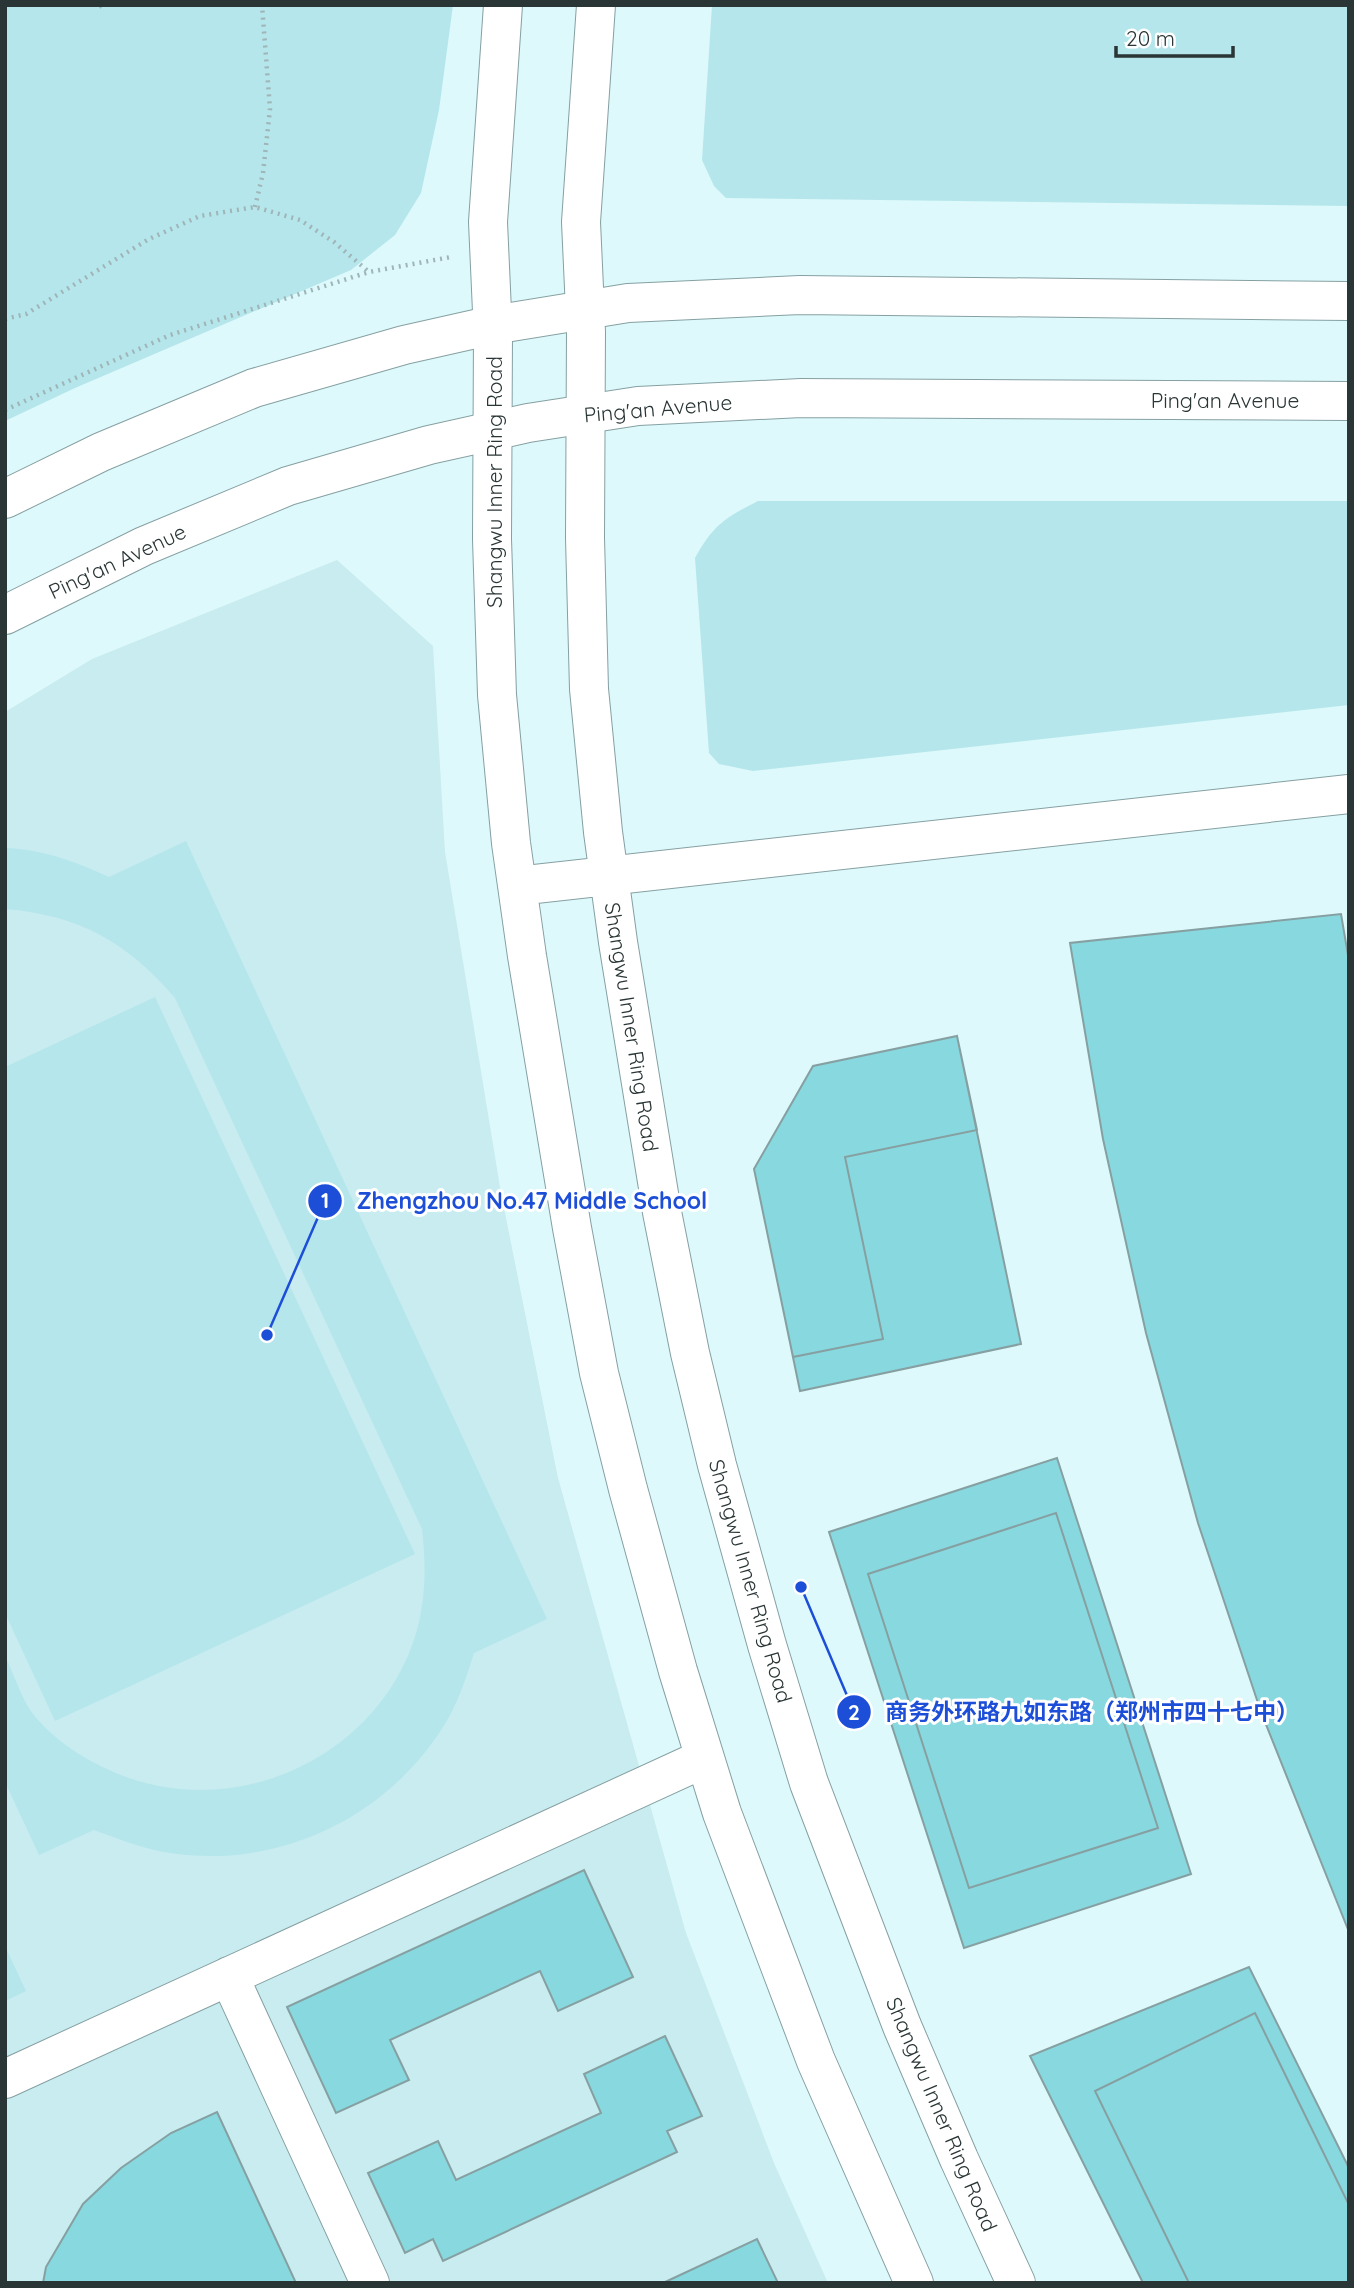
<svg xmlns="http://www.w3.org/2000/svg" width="1354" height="2288" font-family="Quicksand,'Noto Sans SC',sans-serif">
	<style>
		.built { fill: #c8ecef }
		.green { fill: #b5e6eb }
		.building { fill: #88d8df; stroke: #86a0a2; stroke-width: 2 }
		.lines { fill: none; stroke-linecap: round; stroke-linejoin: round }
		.minor-casing { stroke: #86a0a2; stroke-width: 40 }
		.major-casing { stroke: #86a0a2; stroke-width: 40 }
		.path { stroke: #9fb5b7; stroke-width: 4.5; stroke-dasharray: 2 5; stroke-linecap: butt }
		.minor { stroke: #fff; stroke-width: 38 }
		.major { stroke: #fff; stroke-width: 38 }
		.labels { text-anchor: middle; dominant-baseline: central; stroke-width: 6; stroke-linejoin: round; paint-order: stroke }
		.street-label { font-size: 21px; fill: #2a3536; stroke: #fff }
		.leader { fill: none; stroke: #1d4ed8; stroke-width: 2.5 }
		.callout-dot { fill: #1d4ed8; stroke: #fff; stroke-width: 2.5 }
		.mark-label { font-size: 21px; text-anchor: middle; font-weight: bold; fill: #fff }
		.callout-label { font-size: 23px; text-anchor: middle; font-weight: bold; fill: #1d4ed8; stroke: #fff; stroke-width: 6; stroke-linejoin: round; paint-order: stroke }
	</style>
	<rect width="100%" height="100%" fill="#ddf9fb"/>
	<path class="built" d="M337,560L433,646L445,852L501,1193L558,1478L686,1933L774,2163L828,2283H5V712L92,659Z"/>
	<path class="green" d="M5,5H453L439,110L421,193L395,235L351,270L75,388L5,421Z
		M712,5H1349V206L726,198L714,186L702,160Z
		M758,501H1349V705L753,771L719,764L709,753L695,558C714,524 725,518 758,501Z
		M186,841L547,1619L474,1653C467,1675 460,1697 449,1717C393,1815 281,1870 170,1853C143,1849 119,1839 94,1830L39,1855L5,1782V1656C14,1674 21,1698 33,1714C57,1744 93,1765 129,1778C247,1819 383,1751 417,1630C426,1596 426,1564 422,1529L175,998C127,942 79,915 5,909V848C42,849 76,862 109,877Z
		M155,997L415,1554L55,1721L5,1613V1067Z
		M5,1946L26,1991L5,2001Z"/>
	<path class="building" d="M1341,914L1349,961V1932L1261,1712L1198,1523L1146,1333L1103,1139L1070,943Z
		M957,1036L977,1130L845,1157L883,1339L793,1357L754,1169L813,1066Z
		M957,1036L1021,1344L800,1391L754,1169L813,1066Z
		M1057,1458L1191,1874L964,1948L829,1532Z
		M1056,1513L1158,1828L969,1888L868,1574Z
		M584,1870L633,1977L558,2011L540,1971L390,2040L409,2080L336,2113L287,2007Z
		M1249,1967L1349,2168V2283H1143L1030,2056Z
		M1255,2013L1349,2205V2283H1189L1095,2091Z
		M665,2036L702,2116L667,2131L677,2152L443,2261L433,2239L405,2253L368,2173L438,2141L456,2180L601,2113L584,2074Z
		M217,2112L296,2283H43L46,2267L83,2204L121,2168L171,2133Z
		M757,2239L778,2283H663Z"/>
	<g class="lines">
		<defs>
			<path id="minor" d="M503,5L488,222L493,334L492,539L497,695L511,843L527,956L572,1228L599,1373L628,1489L678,1671L722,1813L816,2061L914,2283
				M596,5L581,222L586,332L585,538L589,689L603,832L618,942L662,1212L690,1353L717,1465L767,1645L809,1783L902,2026L959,2159L1016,2283
				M517,886L1349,794
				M229,1976L370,2283
				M5,2079L705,1758"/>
			<path id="major" d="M5,499L101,452L254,388L404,345L493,325L628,303L800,295L1349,301
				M5,615L144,546L288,486L429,445L528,423L638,406L801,398L1349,401"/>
		</defs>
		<use href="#minor" class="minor-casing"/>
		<use href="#major" class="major-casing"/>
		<path class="path" d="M99,7L102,5
			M255,207L263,173L270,109L262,5
			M5,319L26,314L149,239L200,216L255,207L300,220L334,242L369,272L451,257
			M5,410L170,335L369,272"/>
		<use href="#minor" class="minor"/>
		<use href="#major" class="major"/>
	</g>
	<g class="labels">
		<g class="street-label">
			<text x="1225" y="400">Ping'an Avenue</text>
			<text transform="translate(658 408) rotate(-5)">Ping'an Avenue</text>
			<text transform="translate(494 482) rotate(-90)">Shangwu Inner Ring Road</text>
			<text transform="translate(117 561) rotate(-25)">Ping'an Avenue</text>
			<text transform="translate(632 1027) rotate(81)">Shangwu Inner Ring Road</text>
			<text transform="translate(751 1581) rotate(74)">Shangwu Inner Ring Road</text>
			<text transform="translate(942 2114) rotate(67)">Shangwu Inner Ring Road</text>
		</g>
	</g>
	<path class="leader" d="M267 1335L325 1201M801 1587L854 1712"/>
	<g class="callout-dot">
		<circle cx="267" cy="1335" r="7"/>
		<circle cx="801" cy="1587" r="7"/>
		<circle cx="325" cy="1201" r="18"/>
		<circle cx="854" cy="1712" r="18"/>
	</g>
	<g class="mark-label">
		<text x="325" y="1208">1</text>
		<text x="854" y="1720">2</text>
	</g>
	<g class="callout-label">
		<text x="532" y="1209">Zhengzhou No.47 Middle School</text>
		<text x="1092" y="1720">商务外环路九如东路（郑州市四十七中）</text>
	</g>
	<rect width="1354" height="2288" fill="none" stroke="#2a3536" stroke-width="14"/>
	<path d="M1116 46v10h117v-10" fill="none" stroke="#2a3536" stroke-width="3.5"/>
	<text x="1126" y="46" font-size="21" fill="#2a3536" stroke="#ffffff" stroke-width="5" paint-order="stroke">20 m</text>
</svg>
